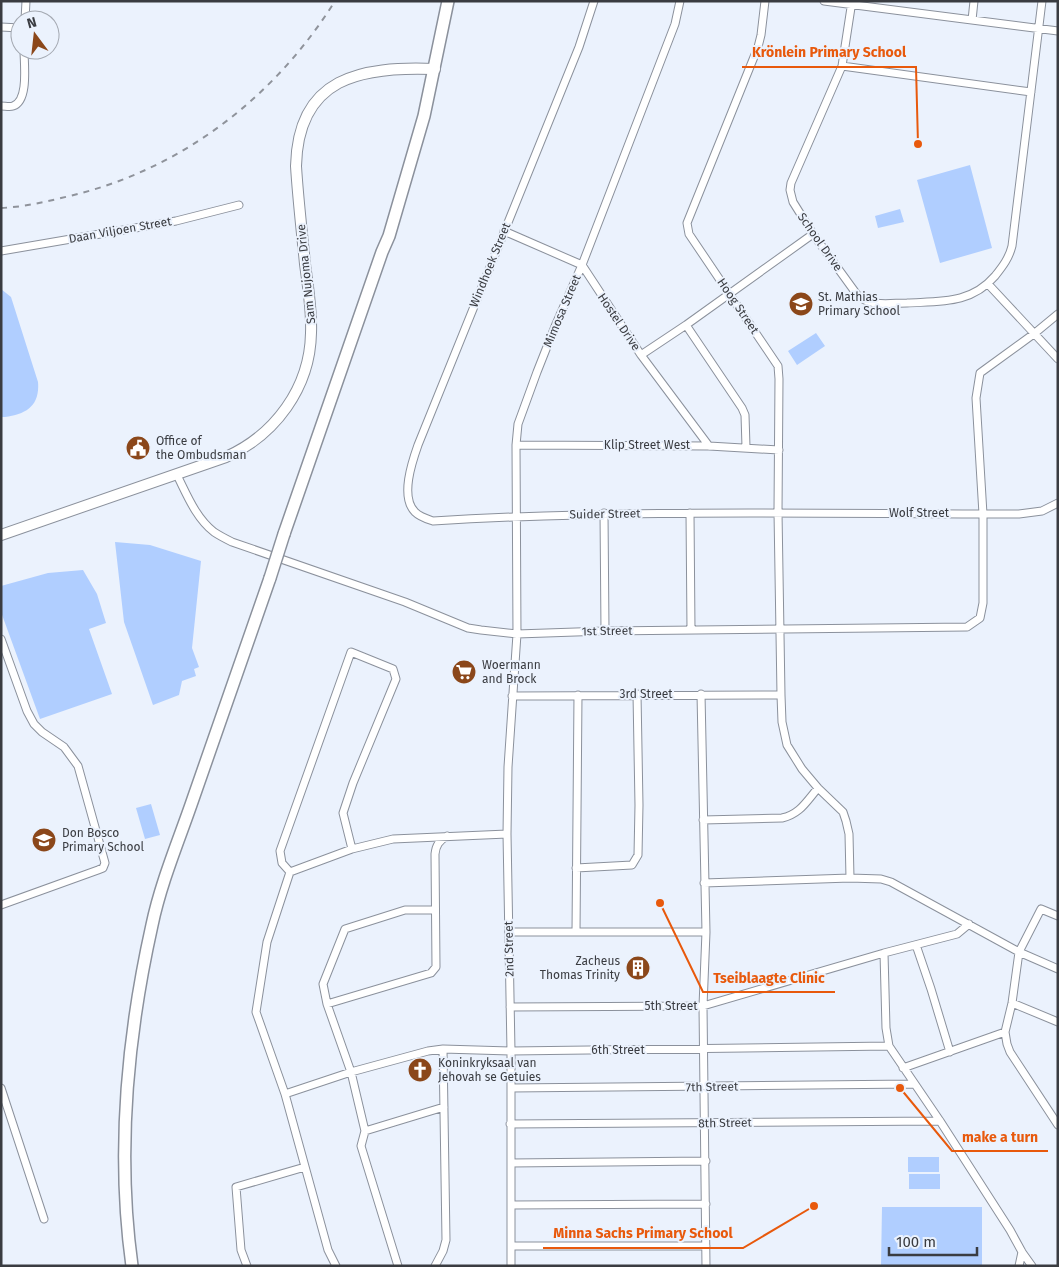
<svg xmlns="http://www.w3.org/2000/svg" width="1059" height="1267" font-family="'Fira Sans',sans-serif">
	<style>
		.green { fill: #b0ceff }
		.lines { fill: none; stroke-linecap: round; stroke-linejoin: round }
		.minor-casing { stroke: #8b919c; stroke-width: 9 }
		.secondary-casing { stroke: #8b919c; stroke-width: 12 }
		.trunk-casing { stroke: #8b919c; stroke-width: 14 }
		.minor { stroke: #fff; stroke-width: 7 }
		.secondary { stroke: #fff; stroke-width: 10 }
		.trunk { stroke: #fff; stroke-width: 11 }
		.rail { stroke: #8f939b; stroke-width: 2; stroke-dasharray: 6 6; stroke-linecap: butt }
		.trunk-bridge-casing { stroke: #8b919c; stroke-width: 14; stroke-linecap: butt }
		.trunk-bridge { stroke: #fff; stroke-width: 11 }
		.labels { text-anchor: middle; dominant-baseline: central; stroke-width: 4; stroke-linejoin: round; paint-order: stroke }
		.street-label { font-size: 12px; fill: #3a3c41; stroke: #ebf2fd }
		.poi-label { font-size: 12px; fill: #3a3c41; stroke: #ebf2fd; text-anchor: start }
		.leader { fill: none; stroke: #e8590c; stroke-width: 2 }
		.callout-dot { fill: #e8590c; stroke: #ebf2fd; stroke-width: 2 }
		.callout-label { font-size: 14px; text-anchor: middle; font-weight: bold; fill: #e8590c; stroke: #ebf2fd; stroke-width: 4; stroke-linejoin: round; paint-order: stroke }
	</style>
	<rect width="100%" height="100%" fill="#ebf2fd"/>
	<path class="green" d="M970,165L992,248L940,263L917,180Z
		M900,209L904,222L878,228L875,216Z
		M1,289L11,297L38,382C40,406 26,414 5,417H1Z
		M816,333L825,346L797,365L788,351Z
		M115,542L150,545L201,561L192,648L199,667L194,669L196,676L182,681L179,695L153,705L124,622Z
		M83,570L97,594L106,623L89,629L112,694L40,719L1,612V586L48,573Z
		M151,804L160,835L145,839L136,808Z
		M908,1157H939V1172H908Z
		M909,1174H940V1189H909Z
		M882,1207H982V1266H881Z"/>
	<g class="lines">
		<defs>
			<path id="minor" d="M594,1L579,47L418,445C412,462 400,497 415,512C420,517 427,519 433,521C628,509 823,514 1019,514L1042,511L1058,503
				M765,1L761,35L758,47L687,223L689,234L778,366L779,379L778,512L781,695L782,722L787,745L802,769L818,788L843,812L846,821L849,834L850,878L881,879L891,882L1019,952L1058,969
				M824,1L1058,31
				M852,1L842,66L791,183L790,190L793,202L813,234L858,296C872,307 890,303 907,303C941,301 971,304 995,276C1003,266 1009,258 1012,246L1042,1
				M25,20L26,1
				M972,20L974,1
				M1,27L20,28
				M842,66L1031,92
				M1,106C5,106 10,107 13,106C29,101 24,64 24,50
				M504,231L582,265L641,355L709,446
				M1,251L176,221L239,205
				M988,284L1058,359
				M686,325L742,408L745,415L746,447
				M641,355L686,325L813,234
				M516,445L709,446L779,450
				M177,475C187,495 196,518 214,532C220,536 226,539 232,542L405,602L468,628L481,630L517,634L605,631L967,627L980,618L983,603V514L976,398L980,373L1035,333L1058,314
				M604,513L605,631
				M690,513L691,630
				M1,639L27,711L34,724L42,732L64,747L78,766L105,863L103,868L98,870L1,905
				M701,694L706,932L703,1006L706,1266
				M512,696L781,695
				M703,820L782,818C800,814 806,802 818,788
				M576,868L632,865L638,855L639,805L637,694
				M290,872L282,863L280,851L351,652L393,669L396,679L353,783L343,813L352,849
				M290,872L267,942L256,1012L285,1094L328,1250L336,1266
				M290,872L352,849L393,839L507,834
				M704,883L850,878
				M1058,916L1041,909L1019,952L1012,1003L1005,1032L1007,1044L1010,1052L1058,1125
				M509,932H706
				M576,932L578,695
				M916,945L931,989L950,1052
				M884,953L886,1028L889,1046L940,1121L1010,1230L1022,1252L1032,1266
				M1012,1003L1058,1022
				M327,1004L431,973L436,967L435,854C436,845 439,841 447,836
				M510,1007L703,1006L884,953L957,934L969,924
				M903,1068L1005,1032
				M1,1088L44,1219
				M511,1088L914,1084
				M285,1094L351,1072L428,1051L443,1049L511,1051L889,1046
				M510,1124L940,1121
				M365,1131L444,1107
				M511,1163L706,1161
				M511,1205L706,1204
				M511,1246H706
				M247,1266L241,1250L236,1187L305,1167
				M398,1266L361,1146L365,1131L351,1072L327,1004L323,984L345,929L405,910H435
				M435,1266L443,1251L446,1240L443,1049
				M511,1266V1051L507,834L508,767L517,634L516,445L518,424L537,372L556,324L582,265L675,24L680,1
				M1019,1266L1022,1252"/>
			<path id="secondary" d="M1,535L226,457C275,435 310,388 311,333C312,310 308,287 305,264C302,232 298,199 296,166C298,77 361,66 435,69"/>
			<path id="trunk" d="M284,534L382,252L389,236L424,116L448,1
				M132,1266C116,1151 127,1037 152,925C161,882 179,840 193,799C219,725 244,651 270,578"/>
		</defs>
		<use href="#minor" class="minor-casing"/>
		<use href="#secondary" class="secondary-casing"/>
		<use href="#trunk" class="trunk-casing"/>
		<use href="#minor" class="minor"/>
		<use href="#secondary" class="secondary"/>
		<use href="#trunk" class="trunk"/>
		<path class="rail" d="M1,208C22,207 41,203 61,198C177,173 273,100 335,1"/>
		<defs>
			<path id="trunk-bridge" d="M270,578L284,534"/>
		</defs>
		<use href="#trunk-bridge" class="trunk-bridge-casing"/>
		<use href="#trunk-bridge" class="trunk-bridge"/>
	</g>
	<defs>
		<symbol id="school-disc" viewBox="-11 -11 22 22"><circle r="9.5" fill="#8b471a" stroke="#ebf2fd"/><path d="M0-5L7-2L0 1L-7-2ZM-4 1L0 2.5L4 1V4Q0 6-4 4Z" fill="#fff"/></symbol>
		<symbol id="civic-disc" viewBox="-11 -11 22 22"><circle r="9.5" fill="#8b471a" stroke="#ebf2fd"/><path d="M-.6-6.5H3V-4.5H.6V-3L4-1V1h2V6H-6V1h2V-1L-.6-3ZM-1.2 2.5V6h2.4V2.5Z" fill="#fff"/></symbol>
		<symbol id="supermarket-disc" viewBox="-11 -11 22 22"><circle r="9.5" fill="#8b471a" stroke="#ebf2fd"/><path d="M-6-5.5h2.5l.6 2H6L4.5 2H-2.5L-4.4-4H-6ZM-1.5 3.2a1.3 1.3 0 1 0 .1 0ZM3 3.2a1.3 1.3 0 1 0 .1 0Z" fill="#fff"/></symbol>
		<symbol id="building-disc" viewBox="-11 -11 22 22"><circle r="9.5" fill="#8b471a" stroke="#ebf2fd"/><path d="M-4-6H4V6H1V3H-1V6H-4ZM-2.5-4.3h1.7v1.8h-1.7ZM.8-4.3h1.7v1.8H.8ZM-2.5-1h1.7V.8h-1.7ZM.8-1h1.7V.8H.8Z" fill="#fff"/></symbol>
		<symbol id="church-disc" viewBox="-11 -11 22 22"><circle r="9.5" fill="#8b471a" stroke="#ebf2fd"/><path d="M-1.2-6h2.4v3.5h3.3v2.4h-3.3V6h-2.4V-.1h-3.3v-2.4h3.3Z" fill="#fff"/></symbol>
	</defs>
	<g fill-rule="evenodd">
		<use href="#school-disc" x="787" y="290" width="28" height="28"/>
		<use href="#civic-disc" x="124" y="434" width="28" height="28"/>
		<use href="#supermarket-disc" x="450" y="658" width="28" height="28"/>
		<use href="#school-disc" x="30" y="826" width="28" height="28"/>
		<use href="#building-disc" x="624" y="954" width="28" height="28"/>
		<use href="#church-disc" x="406" y="1056" width="28" height="28"/>
	</g>
	<g class="labels">
		<g class="street-label">
			<text transform="translate(120 230) rotate(-10)">Daan Viljoen Street</text>
			<text transform="translate(820 242) rotate(55)">School Drive</text>
			<text transform="translate(490 265) rotate(-68)">Windhoek Street</text>
			<text transform="translate(306 274) rotate(-96)">Sam Nujoma Drive</text>
			<text transform="translate(738 306) rotate(56)">Hoog Street</text>
			<text transform="translate(562 311) rotate(-67)">Mimosa Street</text>
			<text transform="translate(619 322) rotate(56)">Hostel Drive</text>
			<text x="647" y="445">Klip Street West</text>
			<text x="919" y="513">Wolf Street</text>
			<text transform="translate(605 514) rotate(-1)">Suider Street</text>
			<text transform="translate(607 631) rotate(-1)">1st Street</text>
			<text x="646" y="694">3rd Street</text>
			<text transform="translate(509 949) rotate(-91)">2nd Street</text>
			<text x="671" y="1006">5th Street</text>
			<text x="618" y="1050">6th Street</text>
			<text transform="translate(712 1087) rotate(-1)">7th Street</text>
			<text transform="translate(725 1123) rotate(-1)">8th Street</text>
		</g>
		<g class="poi-label">
			<text x="818" y="297">St. Mathias<tspan x="818" dy="14">Primary School</tspan></text>
			<text x="156" y="441">Office of<tspan x="156" dy="14">the Ombudsman</tspan></text>
			<text x="482" y="665">Woermann<tspan x="482" dy="14">and Brock</tspan></text>
			<text x="62" y="833">Don Bosco<tspan x="62" dy="14">Primary School</tspan></text>
			<text x="620" y="961" text-anchor="end">Zacheus<tspan x="620" dy="14">Thomas Trinity</tspan></text>
			<text x="438" y="1063">Koninkryksaal van<tspan x="438" dy="14">Jehovah se Getuies</tspan></text>
		</g>
	</g>
	<path class="leader" d="M918 144L916 67H742M660 903L703 992H835M900 1088L952 1151H1048M814 1206L743 1248H543"/>
	<g class="callout-dot">
		<circle cx="918" cy="144" r="5"/>
		<circle cx="660" cy="903" r="5"/>
		<circle cx="900" cy="1088" r="5"/>
		<circle cx="814" cy="1206" r="5"/>
	</g>
	<g class="callout-label">
		<text x="829" y="57">Krönlein Primary School</text>
		<text x="769" y="983">Tseiblaagte Clinic</text>
		<text x="1000" y="1142">make a turn</text>
		<text x="643" y="1238">Minna Sachs Primary School</text>
	</g>
	<rect width="1059" height="1267" fill="none" stroke="#3a3c41" stroke-width="5"/>
	<g transform="translate(35 35) rotate(345)"><circle r="24" fill="#ebf2fd" stroke="#a4a9b2"/>
	<path d="M0-4L9 19L0 12L-9 19Z" fill="#8b471a"/>
	<text y="-8" font-size="14" font-weight="bold" text-anchor="middle" fill="#3a3c41">N</text>
	</g>
	<path d="M889 1247v8h88v-8" fill="none" stroke="#3a3c41" stroke-width="2.5"/>
	<text x="896" y="1247" font-size="15" fill="#3a3c41" stroke="#ebf2fd" stroke-width="4" paint-order="stroke">100 m</text>
</svg>
